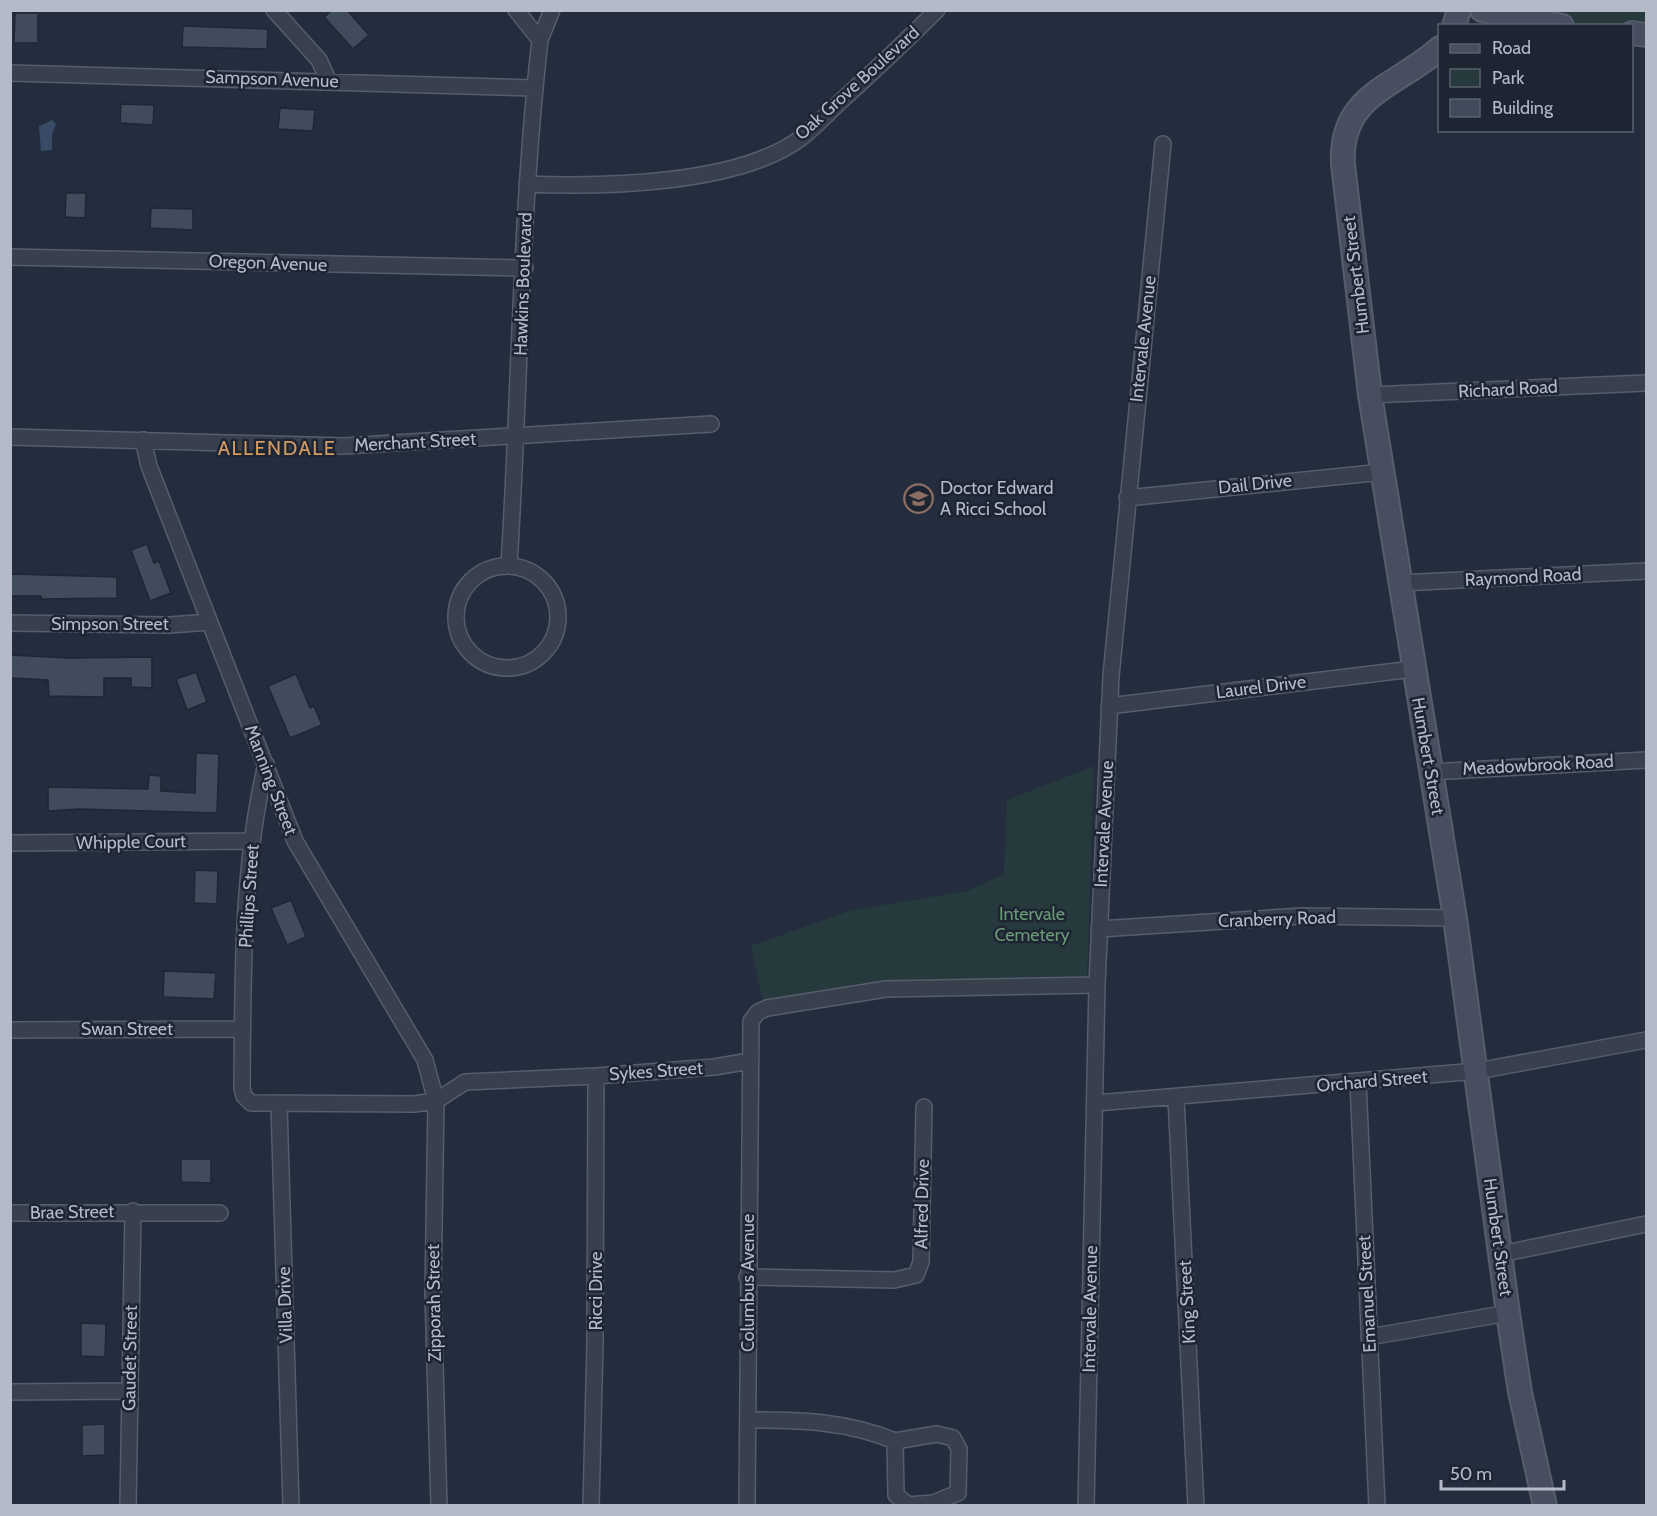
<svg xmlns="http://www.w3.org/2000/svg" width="1657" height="1516" font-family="Cabin,sans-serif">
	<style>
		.green { fill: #263a3e }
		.water { fill: #394a66 }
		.building { fill: #404b5c; stroke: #1f2634; stroke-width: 1.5 }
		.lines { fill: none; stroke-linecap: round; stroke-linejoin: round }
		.street-casing { stroke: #565d6b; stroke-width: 18 }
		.secondary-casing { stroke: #565d6b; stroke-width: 26 }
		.street { stroke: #383f4d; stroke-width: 15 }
		.secondary { stroke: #464e60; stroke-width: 22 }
		.labels { text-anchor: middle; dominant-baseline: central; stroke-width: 5; stroke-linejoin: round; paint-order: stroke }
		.street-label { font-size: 18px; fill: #b4bac8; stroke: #1d2432 }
		.poi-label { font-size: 18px; fill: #b4bac8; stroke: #1d2432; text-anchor: start }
		.park-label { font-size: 18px; fill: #6b9978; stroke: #1d2432 }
		.neighbourhood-label { font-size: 20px; letter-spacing: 1.5px; fill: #d49a63; stroke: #1d2432 }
	</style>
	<rect width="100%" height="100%" fill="#242d3d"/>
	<path class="green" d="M1492,11H1646V34L1632,26L1576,25Z
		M1094,766L1087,978L962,982L932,978L856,984L838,991L763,1002L751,946L852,910L967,891L1004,874L1007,800Z"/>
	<path class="water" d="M52,120L56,124L52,134V150L41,151L39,126Z"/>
	<path class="building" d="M332,10H347L369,35L353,49L324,17Z
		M15,13H38V43H14Z
		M183,26L268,29L267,49L182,47Z
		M121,104L154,105L153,125L120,123Z
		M280,108L315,110L313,131L278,129Z
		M66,193H86L85,218L65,217Z
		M151,208L193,209V230L150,228Z
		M147,544L154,563L159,561L171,593L150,601L131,550Z
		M10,574L117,577V598L41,599V596H10Z
		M10,655L69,658L152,657V688L131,687V678H104V697L49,696L48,680L10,678Z
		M196,672L207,702L187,710L176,679Z
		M296,674L310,708L314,706L322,725L290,738L268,686Z
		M196,753L219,754L217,813L79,809L48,811V787L148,789L149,775L161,776V791L195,793Z
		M195,870L218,871L217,904L194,903Z
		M291,900L306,937L287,945L271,908Z
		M164,971L216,973L214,999L163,997Z
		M181,1159H211V1183L181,1182Z
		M81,1323L106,1324L105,1357L81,1356Z
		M105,1424V1455L82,1456V1425Z"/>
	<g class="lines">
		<defs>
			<path id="street" d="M274,10L319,60L329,82
				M540,40L552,10
				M10,73L534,88
				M527,184C603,187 738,185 801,138C815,127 828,113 841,101C874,71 906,41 937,10
				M10,257L525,268
				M1370,395L1646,383
				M10,437L344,446L711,424
				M143,440L149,466L295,841L425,1060L436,1101L433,1294L439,1506
				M1127,498L1383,472
				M509,565C520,391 520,215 540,40L516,10
				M456 617a51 51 0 1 1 102 0a51 51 0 1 1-102 0Z
				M1400,583L1646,571
				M10,623L170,625L209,622
				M1109,706L1413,669
				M266,764C241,870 243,981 242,1088L244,1096L251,1103L414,1104L436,1101L465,1082L596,1076L714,1067L750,1061
				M1430,772L1646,760
				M10,843L252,841
				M1099,929L1302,916L1455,918
				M10,1030L243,1029
				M1358,1082L1377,1506
				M1176,1098L1196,1506
				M1096,1103L1477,1071L1646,1040
				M279,1105L291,1506
				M10,1213H220
				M1501,1254L1646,1224
				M747,1277L894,1280L916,1275L921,1262L924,1107
				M1369,1337L1508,1313
				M10,1392L130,1391
				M749,1420C800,1420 847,1421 895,1441
				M937,1434L953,1438L959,1449L958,1493L933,1503L908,1505L896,1495L895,1441Z
				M128,1506L133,1211
				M591,1506L595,1343L596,1076
				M747,1506L751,1021L758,1012L767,1008L886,989L1097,985
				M1086,1506L1097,985L1111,676L1163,144"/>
			<path id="secondary" d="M1482,10L1562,26
				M1454,26L1459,10
				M1632,33L1646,35
				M1440,48C1398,86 1339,94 1343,164L1370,395L1455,918L1508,1313L1520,1392L1545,1506"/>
		</defs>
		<use href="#street" class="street-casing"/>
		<use href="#secondary" class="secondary-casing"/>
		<use href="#street" class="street"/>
		<use href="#secondary" class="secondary"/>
	</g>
	<defs>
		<symbol id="school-ring" viewBox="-11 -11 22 22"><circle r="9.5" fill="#1d2432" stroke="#8d6e63" stroke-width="1.5"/><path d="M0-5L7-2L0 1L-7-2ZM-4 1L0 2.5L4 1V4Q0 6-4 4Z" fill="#8d6e63"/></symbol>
	</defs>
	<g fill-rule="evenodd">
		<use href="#school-ring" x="902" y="482" width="33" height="33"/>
	</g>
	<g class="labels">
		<g class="street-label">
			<text transform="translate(272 79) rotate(2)">Sampson Avenue</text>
			<text transform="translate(857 83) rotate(-42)">Oak Grove Boulevard</text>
			<text transform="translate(268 263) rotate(2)">Oregon Avenue</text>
			<text transform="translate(1356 275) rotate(-97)">Humbert Street</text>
			<text transform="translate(523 284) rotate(-88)">Hawkins Boulevard</text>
			<text transform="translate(1143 339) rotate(-84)">Intervale Avenue</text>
			<text transform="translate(1508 389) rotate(-3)">Richard Road</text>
			<text transform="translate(415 442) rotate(-3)">Merchant Street</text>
			<text transform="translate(1255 484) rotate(-6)">Dail Drive</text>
			<text transform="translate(1523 577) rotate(-3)">Raymond Road</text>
			<text x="110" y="624">Simpson Street</text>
			<text transform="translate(1261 687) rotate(-7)">Laurel Drive</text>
			<text transform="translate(1428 756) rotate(80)">Humbert Street</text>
			<text transform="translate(1538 765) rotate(-3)">Meadowbrook Road</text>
			<text transform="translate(271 780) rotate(69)">Manning Street</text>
			<text transform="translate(1104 824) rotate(-87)">Intervale Avenue</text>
			<text transform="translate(131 842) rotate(-1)">Whipple Court</text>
			<text transform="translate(249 896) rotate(-86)">Phillips Street</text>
			<text transform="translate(1277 919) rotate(-2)">Cranberry Road</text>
			<text x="127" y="1029">Swan Street</text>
			<text transform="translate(656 1071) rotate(-4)">Sykes Street</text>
			<text transform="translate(1372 1081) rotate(-5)">Orchard Street</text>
			<text transform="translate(922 1204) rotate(-89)">Alfred Drive</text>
			<text transform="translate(72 1212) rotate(-1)">Brae Street</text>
			<text transform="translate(1498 1237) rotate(82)">Humbert Street</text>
			<text transform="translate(748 1283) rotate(-90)">Columbus Avenue</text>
			<text transform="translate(596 1291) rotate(-90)">Ricci Drive</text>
			<text transform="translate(1367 1294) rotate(-93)">Emanuel Street</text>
			<text transform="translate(1187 1302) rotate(-93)">King Street</text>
			<text transform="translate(434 1303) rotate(-91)">Zipporah Street</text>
			<text transform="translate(285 1305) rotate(-92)">Villa Drive</text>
			<text transform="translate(1090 1309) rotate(-89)">Intervale Avenue</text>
			<text transform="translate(130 1358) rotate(-89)">Gaudet Street</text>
		</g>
		<g class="poi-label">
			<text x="940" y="488">Doctor Edward<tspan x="940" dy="21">A Ricci School</tspan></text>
		</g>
		<g class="park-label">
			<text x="1032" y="914">Intervale<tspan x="1032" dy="21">Cemetery</tspan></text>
		</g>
		<g class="neighbourhood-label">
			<text x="277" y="448">ALLENDALE</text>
		</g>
	</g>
	<rect width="1657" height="1516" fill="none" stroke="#b4bac8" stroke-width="24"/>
	<rect x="1438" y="24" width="195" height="108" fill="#1d2432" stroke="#59606e" stroke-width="1.5"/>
	<rect x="1450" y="44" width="30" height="9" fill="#464e60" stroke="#59606e" stroke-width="1.5"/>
	<text x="1492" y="54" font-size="18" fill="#b4bac8">Road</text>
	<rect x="1450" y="69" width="30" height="18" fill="#263a3e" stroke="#59606e" stroke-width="1.5"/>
	<text x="1492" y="84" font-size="18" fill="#b4bac8">Park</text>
	<rect x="1450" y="99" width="30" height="18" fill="#404b5c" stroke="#59606e" stroke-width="1.5"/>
	<text x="1492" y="114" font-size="18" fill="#b4bac8">Building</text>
	<path d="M1441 1480v9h123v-9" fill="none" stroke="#b4bac8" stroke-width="3"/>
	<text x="1450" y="1480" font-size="18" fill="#b4bac8" stroke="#1d2432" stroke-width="4.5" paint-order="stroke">50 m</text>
</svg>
